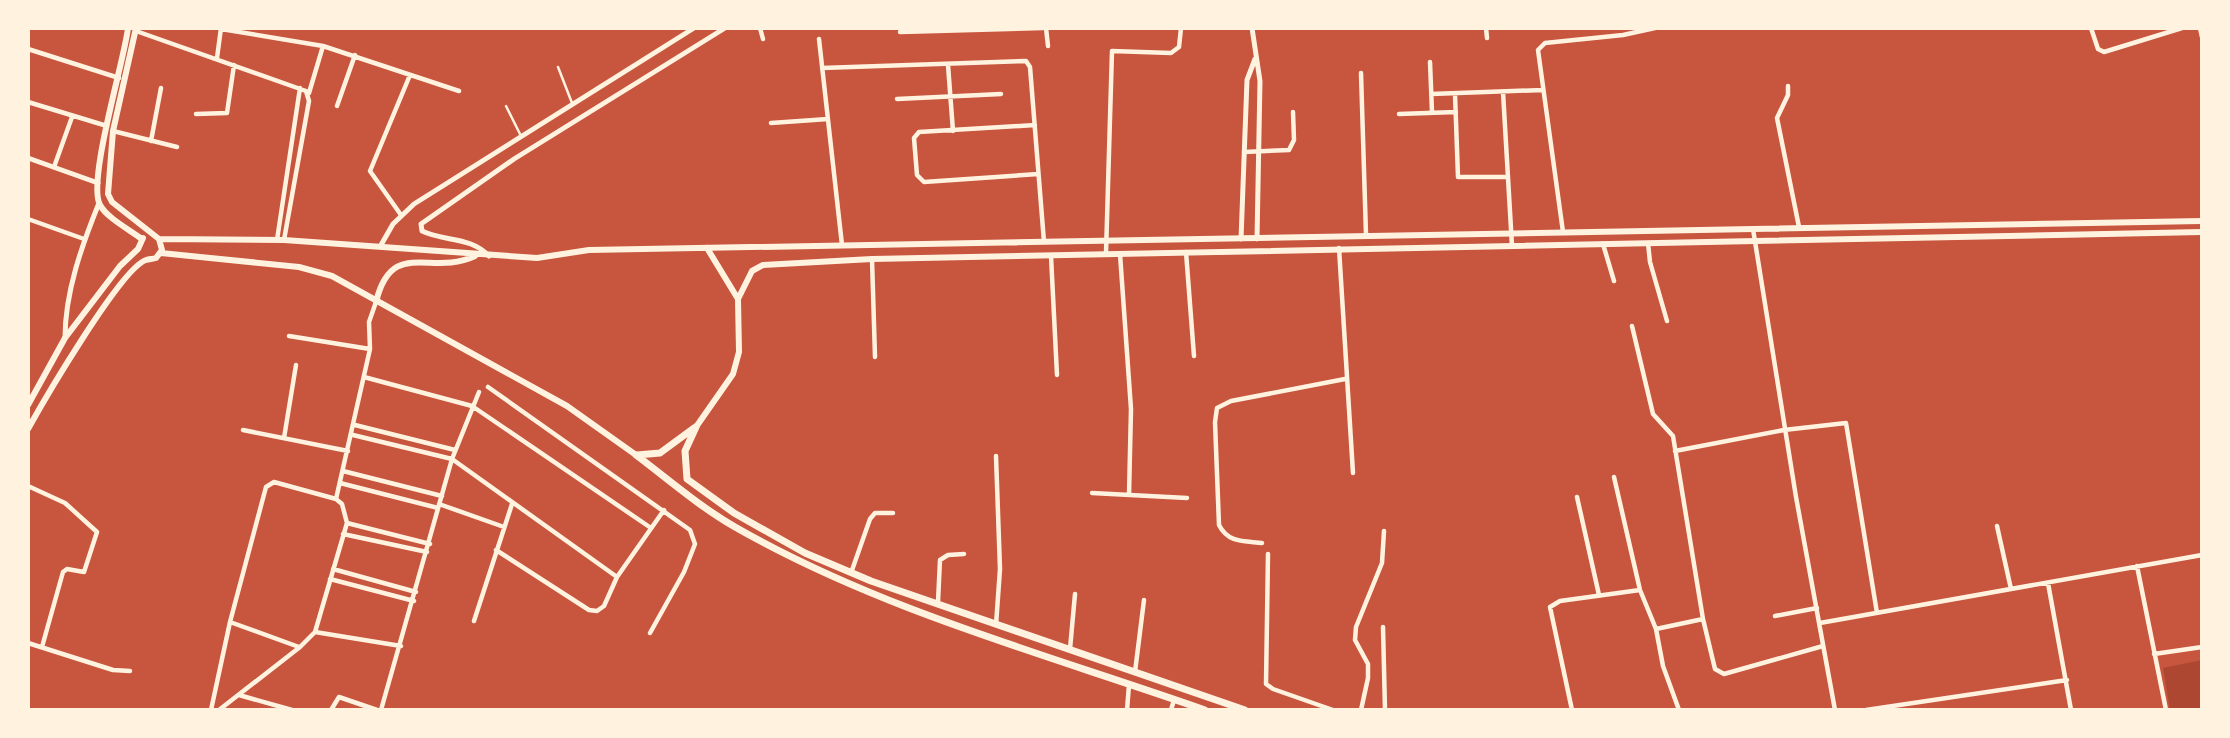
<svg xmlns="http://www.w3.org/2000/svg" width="2230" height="738" font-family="Rubik,sans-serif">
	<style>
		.green { fill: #ae4732 }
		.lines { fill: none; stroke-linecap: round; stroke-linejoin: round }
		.service { stroke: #fff3e0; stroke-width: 2.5 }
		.minor { stroke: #fff3e0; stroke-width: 4.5 }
		.tertiary { stroke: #fff3e0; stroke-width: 5 }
		.secondary { stroke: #fff3e0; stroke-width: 6 }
		.primary { stroke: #fff3e0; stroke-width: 7 }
	</style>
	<rect width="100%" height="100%" fill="#c8553d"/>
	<path class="green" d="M2202,660V710H2170L2163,668Z"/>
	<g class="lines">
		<path class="service" d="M558,67L572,103
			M506,106L521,136"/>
		<path class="minor" d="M760,28L763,39
			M1046,28L1048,46
			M1486,28L1487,38
			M2091,28L2098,49L2104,52L2182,28
			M2200,28L2202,37
			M221,29L323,46L459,91
			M136,31L306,91L309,101L284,240
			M900,32L1043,28
			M819,39L842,245
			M28,49L119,78
			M217,58L221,28
			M1430,62L1432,112
			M948,65L953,131
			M822,68L1026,61L1030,67L1044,242
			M1361,73L1366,235
			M1788,86V95L1777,118L1799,227
			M1503,92L1512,246
			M309,93L323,46
			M1431,94L1542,90
			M1455,94L1458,177H1507
			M897,99L1001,94
			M28,102L107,126
			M337,106L355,55
			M196,114L227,113L234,65
			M1399,114L1456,112
			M771,123L828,119
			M1035,125L919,132L914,138L917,175L924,182L1038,174
			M113,131L177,147
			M151,141L161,88
			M1244,152L1289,150L1294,140L1293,112
			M54,167L72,117
			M401,215L370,171L410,75
			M28,219L84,239
			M1753,229L1796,497L1835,710
			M1563,232L1538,50L1545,43L1623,35L1655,28
			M277,240L300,88
			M1648,243L1650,262L1667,321
			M1603,244L1614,281
			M1339,248L1353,473
			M1186,252L1194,356
			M1106,253L1112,51L1171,53L1179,47L1181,28
			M1120,254L1131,409L1129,495
			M1051,256L1057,375
			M872,259L875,357
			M1632,326L1653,414L1673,436L1703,619L1715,669L1724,674L1823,646
			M289,336L370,349
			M364,377L472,406L651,528
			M488,387L690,530L695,544L684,572L650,633
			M355,425L455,450
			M243,430L348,451
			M353,435L452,459L617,577
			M284,438L296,365
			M1675,451L1784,430L1846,423L1877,613
			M996,456L1000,569L996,625
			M343,471L442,496
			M1614,477L1640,590L1656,629L1663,666L1679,710
			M340,483L438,508
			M28,486L65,503L97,532L84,572L67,569L63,572L42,647
			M1092,493L1187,498
			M1577,497L1599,595
			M439,504L504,527
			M347,523L430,544
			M1997,526L2011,589
			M343,534L427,552
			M1262,543C1244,541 1228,543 1219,525L1215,422L1217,408L1231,401L1345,379
			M496,550L589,610L597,611L604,606L617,577L664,510
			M1268,554L1266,684L1273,689L1333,710
			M2137,566L2166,710
			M333,569L416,592
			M851,573L870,519L875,513H893
			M330,579L414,601
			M2048,583L2071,710
			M938,602L940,560L948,555L964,554
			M1775,616L1817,608
			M474,621L512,504
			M230,622L299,647
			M1820,623L2202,555
			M1383,627L1385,710
			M1656,629L1703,619
			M315,632L401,646
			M28,643L113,670L130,671
			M1070,649L1075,594
			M2154,654L2202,647
			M1135,672L1144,600
			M239,695L292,710
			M211,710L230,622L266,487L274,482L336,499
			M219,710L300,647L315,632L347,523L342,504L336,499L370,349L369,322L376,302
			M331,710L339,697L377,710
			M381,710L452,459L479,392
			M1127,710L1129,685
			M1171,710L1174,700
			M1361,710L1368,678V664L1355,640L1356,627L1382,563L1384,531
			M1572,710L1550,607L1560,601L1640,590
			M1866,710L2067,680"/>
		<path class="tertiary" d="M1252,28L1260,81L1257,239
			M28,158L98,183
			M1241,239L1247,80L1255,59
			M381,245L393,224L414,204L694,28
			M489,256C470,236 445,242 422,231L421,224L514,159L725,28
			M65,338C65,292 82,245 99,203"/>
		<path class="secondary" d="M128,28C124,62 87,181 100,205C107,218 130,230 142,239
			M159,239L284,240L537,258L589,250L2202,221
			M161,253L299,267L332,276L567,406L636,455
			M738,299L752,271L763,265L872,259L2202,232
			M376,302C392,237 431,277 475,256
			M28,405L65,338L120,266L138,249L143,238
			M696,427L733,374L739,352L738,299L707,248
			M28,429C43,402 121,268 146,260C149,259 153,259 156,258L162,250L159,239L112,202L108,194L113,131L136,28"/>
		<path class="primary" d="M696,427L685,451L687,479L734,513L805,553L871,581L1245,710
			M636,455C668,479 700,507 735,527C882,611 1046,654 1205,710
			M637,455L660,453L694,428"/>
	</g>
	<rect width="2230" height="738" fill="none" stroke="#fff3e0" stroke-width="60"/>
</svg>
